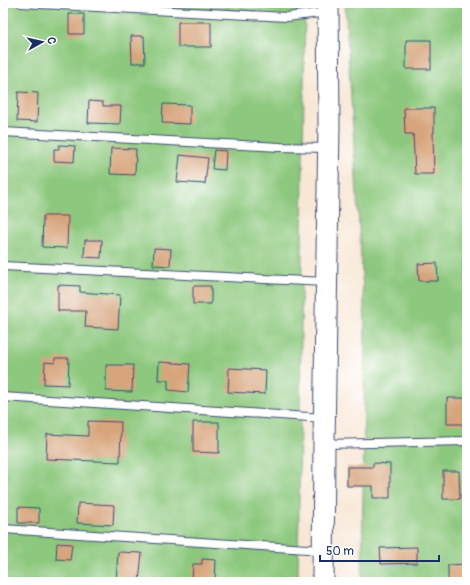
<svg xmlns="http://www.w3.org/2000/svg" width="470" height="585" font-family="Pangolin,sans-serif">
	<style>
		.green { fill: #8cc87d; stroke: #547c6e }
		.building { fill: #d7a47c }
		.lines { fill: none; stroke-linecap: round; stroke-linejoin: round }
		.lane-casing { stroke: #3c4b70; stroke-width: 10 }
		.secondary-casing { stroke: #3c4b70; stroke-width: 23 }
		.lane { stroke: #fff; stroke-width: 8 }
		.secondary { stroke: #fff; stroke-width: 21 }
	</style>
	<rect width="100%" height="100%" fill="#fff"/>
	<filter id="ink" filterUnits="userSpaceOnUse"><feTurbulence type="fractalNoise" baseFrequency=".025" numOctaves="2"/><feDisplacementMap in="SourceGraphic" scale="8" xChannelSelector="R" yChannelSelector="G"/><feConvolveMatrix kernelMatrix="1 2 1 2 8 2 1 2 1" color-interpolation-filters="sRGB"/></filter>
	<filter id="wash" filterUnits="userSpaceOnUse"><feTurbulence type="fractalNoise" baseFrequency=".012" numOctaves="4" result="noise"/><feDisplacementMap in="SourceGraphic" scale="16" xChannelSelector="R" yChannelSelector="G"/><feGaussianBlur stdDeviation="0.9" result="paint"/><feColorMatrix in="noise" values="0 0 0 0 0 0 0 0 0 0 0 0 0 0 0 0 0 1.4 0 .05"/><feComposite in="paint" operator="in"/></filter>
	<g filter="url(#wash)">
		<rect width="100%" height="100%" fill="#f8e7d5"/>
		<path class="green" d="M3,3H305L298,582H3Z
			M345,3H467V582H362L365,322Z"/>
		<g id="blocks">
			<path class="building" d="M69,14H84V34H69Z
				M178,22H211V47H178Z
				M131,36H144L145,63H132Z
				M406,40H431V69H406Z
				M18,92L38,93L37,122L17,121Z
				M89,101L103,102V106H121L120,124L88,123Z
				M163,104L190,105V124L162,123Z
				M404,108H434V133H433L434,174H415L413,134H405Z
				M59,145L75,146L74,162L54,161V149H59Z
				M111,148L136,149L135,175L110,174Z
				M214,150L226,151L225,170L212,169Z
				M180,155L208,158L205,184L177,182Z
				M43,216H68L67,248L42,247Z
				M85,240H102L101,258L84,257Z
				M154,248L171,249L170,266L153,265Z
				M437,263L438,281H419L418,264Z
				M58,285L80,286V292L120,295L118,329L85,327L86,311H58Z
				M193,286H211V304H193Z
				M55,358H69L68,385L44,384L45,362L55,363Z
				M159,362L190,364L188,392L168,390V380H158Z
				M106,365H133L132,392L106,391Z
				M229,368L266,370L265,394L228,392Z
				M447,398H467V424H447Z
				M88,421L121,422L120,462L46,459L47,434L88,436Z
				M193,422H219V453L193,452Z
				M373,463L390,464V498H373V486H347V467H373Z
				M443,471H459L460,499H443Z
				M78,503L114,505L113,525L77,523Z
				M18,507L39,508V523H18Z
				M57,543L72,544L70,560L56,559Z
				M417,547V563L381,564L380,548Z
				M118,552L142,553L139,582H116Z
				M202,559L216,560L215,582L192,581L193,564H202Z
				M467,564V582H448V565Z"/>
		</g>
	</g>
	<g filter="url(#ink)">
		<use href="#blocks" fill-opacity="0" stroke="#3c4b70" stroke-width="1"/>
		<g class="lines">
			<defs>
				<path id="lane" d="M21,3L287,17L327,12
					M3,132L280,147L328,148
					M3,266L326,282
					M3,397L324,418
					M324,444L467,441
					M3,529L323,550"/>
				<path id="secondary" d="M323,582L324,444L329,125L328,3"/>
			</defs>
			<use href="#lane" class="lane-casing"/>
			<use href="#secondary" class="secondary-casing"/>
			<use href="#lane" class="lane"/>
			<use href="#secondary" class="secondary"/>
		</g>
	</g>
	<rect width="470" height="585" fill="none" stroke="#fff" stroke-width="16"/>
	<g transform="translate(42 42) rotate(82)" stroke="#ffffff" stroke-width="3" paint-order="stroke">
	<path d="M0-3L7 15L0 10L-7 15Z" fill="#1b2f5e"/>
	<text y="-6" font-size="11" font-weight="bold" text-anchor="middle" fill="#1b2f5e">С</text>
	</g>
	<path d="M320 555v6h119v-6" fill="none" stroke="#1b2f5e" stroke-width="2"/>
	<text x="326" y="555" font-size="12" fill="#1b2f5e" stroke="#ffffff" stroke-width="3" paint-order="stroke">50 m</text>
</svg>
